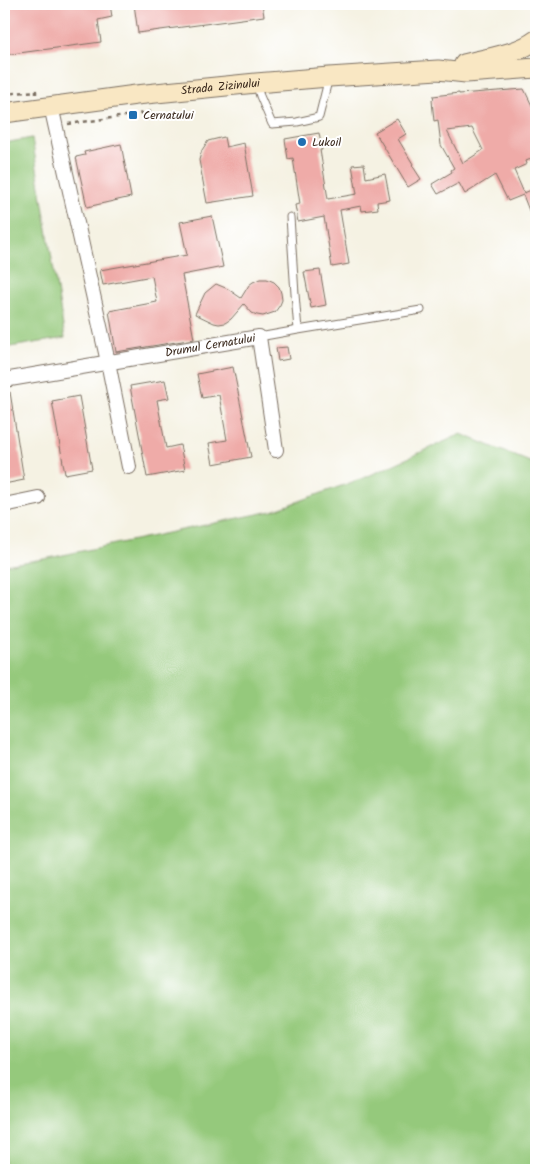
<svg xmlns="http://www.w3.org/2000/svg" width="540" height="1174" font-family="Kalam,sans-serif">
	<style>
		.green { fill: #95c97b; stroke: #687a4c }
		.building { fill: #efaba8; fill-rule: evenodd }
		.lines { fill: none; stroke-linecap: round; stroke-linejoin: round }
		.lane-casing { stroke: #7c7063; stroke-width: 9 }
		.street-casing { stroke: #7c7063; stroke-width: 16 }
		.secondary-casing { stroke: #7c7063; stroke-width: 21 }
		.path { stroke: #7c7063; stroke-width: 2.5; stroke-dasharray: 4 4; stroke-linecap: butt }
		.lane { stroke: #fff; stroke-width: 7 }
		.street { stroke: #fff; stroke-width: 14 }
		.secondary { stroke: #f9e7c3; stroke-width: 19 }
		.poi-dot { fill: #1f6fb2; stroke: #fff; stroke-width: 2 }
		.labels { text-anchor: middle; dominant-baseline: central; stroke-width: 4; stroke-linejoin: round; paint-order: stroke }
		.street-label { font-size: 12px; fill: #3b2a1e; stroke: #fff }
		.poi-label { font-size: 12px; fill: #3b2a1e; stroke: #fff; text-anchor: start }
	</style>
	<rect width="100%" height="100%" fill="#fff"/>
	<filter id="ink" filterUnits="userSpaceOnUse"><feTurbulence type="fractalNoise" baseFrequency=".02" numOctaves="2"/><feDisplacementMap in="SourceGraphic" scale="10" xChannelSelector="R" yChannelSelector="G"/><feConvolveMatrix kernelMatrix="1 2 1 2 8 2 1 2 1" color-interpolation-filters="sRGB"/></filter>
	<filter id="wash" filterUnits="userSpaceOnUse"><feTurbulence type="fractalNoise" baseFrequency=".0096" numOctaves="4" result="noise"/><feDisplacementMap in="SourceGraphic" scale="20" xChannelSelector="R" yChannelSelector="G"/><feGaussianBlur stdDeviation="1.12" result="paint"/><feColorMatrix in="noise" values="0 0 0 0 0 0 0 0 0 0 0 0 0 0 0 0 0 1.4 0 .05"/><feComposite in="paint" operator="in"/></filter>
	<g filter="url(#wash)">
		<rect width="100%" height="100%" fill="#f5f2e3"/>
		<path class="green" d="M32,138L65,338L4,348V143Z
			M461,434L535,464L536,467V1170H4V565L44,559L272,511L366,477Z"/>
		<g id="blocks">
			<path class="building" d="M4,4H110L112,17L98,20L101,42L4,55Z
				M134,4H262L264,16L138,33Z
				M524,89L536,114V157L526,161L527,164L514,170L524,193L536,188V226H535L523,195L508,201L495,175L465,194L459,183L438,194L432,184L452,172L451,170L454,168L441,145L438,120L434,121L432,100L434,99L433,96L459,93V94ZM472,128L483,150L463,163L447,131Z
				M397,119L406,134L398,139L413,164L412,165L421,179L408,187L375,132Z
				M319,133L322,150H320L328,199L357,194L352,165L364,164L366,178L385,174L390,200L377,202L378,209L362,211L361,206L340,210L349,264L332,267L324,217L298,222L295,205L300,204L293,158L288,159L285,139Z
				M224,137L226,147L244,143L253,196L207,203L199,160L202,150L208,141Z
				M121,144L131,197L87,207L76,157L85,155L84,152Z
				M212,216L223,267L182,275L194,339L116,352L109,311L157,302L152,276L103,285L100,270L187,255L180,222Z
				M320,270L326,305L311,308L304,272Z
				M260,279H267L274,282L279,287L281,293L282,300L280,305L275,312L263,316L257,315L252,313L244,304L231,319L225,323L219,324L214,323L195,314L205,293L216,284L228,289L241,298L249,285L253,282Z
				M287,347L289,359L278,361L276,348Z
				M233,367L251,457L213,464L209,443L227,440L219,395L202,398L197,374Z
				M165,380L169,398L157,400L166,448L180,445L185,470L147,477L130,386Z
				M10,392L24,480L4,484V393Z
				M79,396L92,469L65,474L52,401Z"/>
		</g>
	</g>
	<g filter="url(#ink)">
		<use href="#blocks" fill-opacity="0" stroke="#7c7063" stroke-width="1"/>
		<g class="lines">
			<defs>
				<path id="lane" d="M256,84L260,96L272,124L297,122L319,117L329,77
					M298,330L421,310
					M259,337L298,330L295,294L290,217"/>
				<g id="street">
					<path d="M51,106L108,362L129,467"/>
					<path id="s1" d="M4,380L259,337L276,450"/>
					<path d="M4,505L38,498"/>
				</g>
				<g id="secondary">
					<path d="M464,64C486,58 518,54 536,40"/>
					<path id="s2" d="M4,113L136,95L256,83L329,77L438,70L466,73L536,68"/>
				</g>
			</defs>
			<use href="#lane" class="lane-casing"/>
			<use href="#street" class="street-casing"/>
			<use href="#secondary" class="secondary-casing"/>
			<path class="path" d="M4,94L36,91V94
				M68,124L133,115L154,111"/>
			<use href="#lane" class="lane"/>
			<use href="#street" class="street"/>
			<use href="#secondary" class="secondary"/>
		</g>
	</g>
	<g class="poi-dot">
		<rect x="128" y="110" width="10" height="10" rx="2.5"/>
		<circle cx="302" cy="142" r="5"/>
	</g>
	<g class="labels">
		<g class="street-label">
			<text stroke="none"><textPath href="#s2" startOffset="218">Strada Zizinului</textPath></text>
			<text stroke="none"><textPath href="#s1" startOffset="209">Drumul Cernatului</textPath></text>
		</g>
		<g class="poi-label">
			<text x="143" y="115">Cernatului</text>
			<text x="312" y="142">Lukoil</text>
		</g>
	</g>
	<rect width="540" height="1174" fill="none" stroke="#fff" stroke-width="20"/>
</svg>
